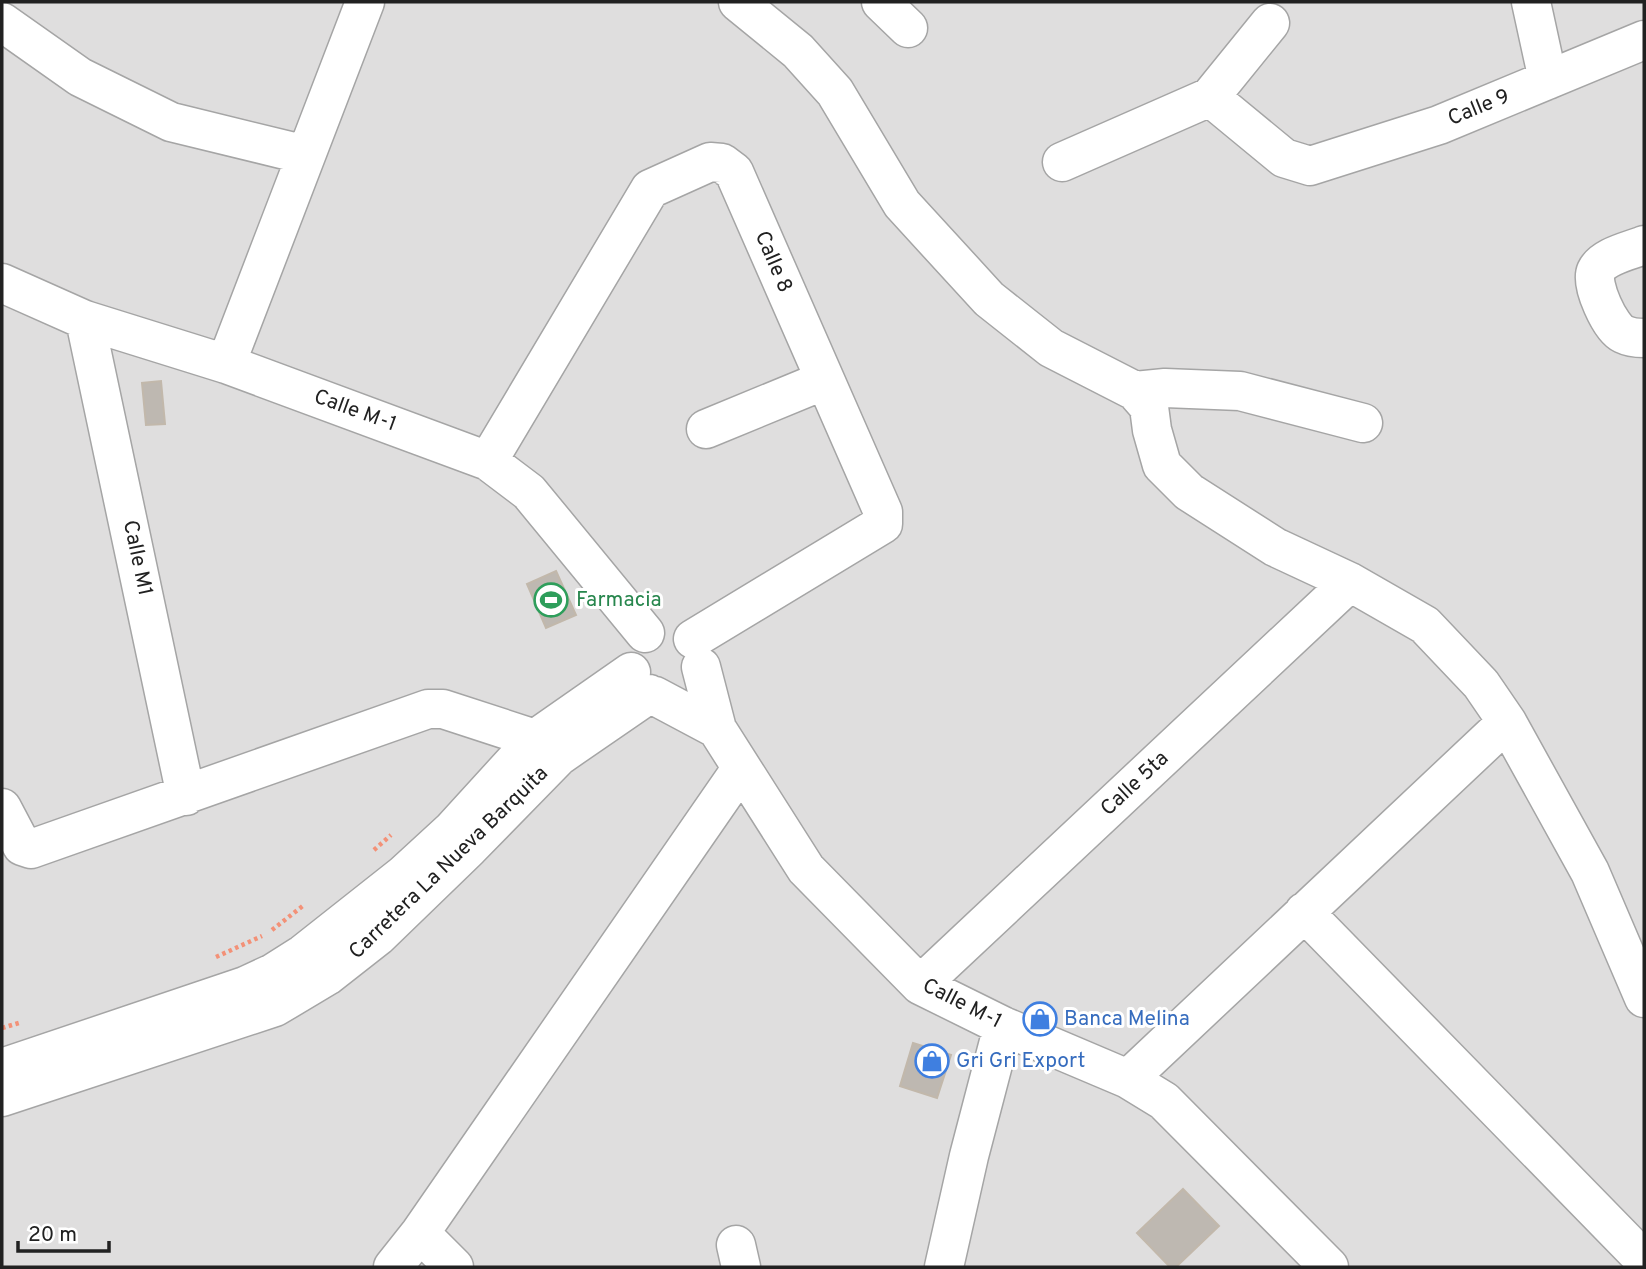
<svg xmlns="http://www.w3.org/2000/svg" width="1646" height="1269" font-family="Overpass,sans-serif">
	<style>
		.residential { fill: #dfdede }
		.building { fill: #beb8b1; stroke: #c2b8ab; stroke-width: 2 }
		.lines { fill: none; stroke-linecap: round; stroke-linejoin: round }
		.minor-casing { stroke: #a5a5a5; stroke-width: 41 }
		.path { stroke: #f39177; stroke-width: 4.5; stroke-dasharray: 3.5 3.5; stroke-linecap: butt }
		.minor { stroke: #fff; stroke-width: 38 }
		.labels { text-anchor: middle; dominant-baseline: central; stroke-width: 6; stroke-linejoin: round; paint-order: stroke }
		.street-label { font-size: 21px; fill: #212121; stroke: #fff }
		.leisure-label { font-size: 21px; fill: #27864d; stroke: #fff; text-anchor: start }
		.shop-label { font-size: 21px; fill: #366cbe; stroke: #fff; text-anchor: start }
	</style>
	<rect width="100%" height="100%" fill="#f1efe8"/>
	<path class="residential" d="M2,2H1644V1267H2Z"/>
	<path class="building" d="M161,381L165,424L146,425L142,383Z
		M556,571L576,615L546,628L527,584Z
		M1034,1008L1048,1009L1047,1030L1032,1029Z
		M913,1043L951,1055L937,1098L900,1086Z
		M1183,1189L1219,1226L1176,1267H1170L1137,1233Z"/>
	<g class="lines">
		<defs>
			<path id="minor" d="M738,2L798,51L835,92L902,204L989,299L1051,348L1135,391L1149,407L1152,430L1162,465L1189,492L1275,547L1350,582L1425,625L1481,684L1507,722L1590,872L1644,998
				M881,2L908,28
				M1531,2L1548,80
				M2,22L80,77L171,122L306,155
				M1210,97L1270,23
				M1062,162L1210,97L1284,158L1310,166L1439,125L1644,40
				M1644,245C1630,251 1603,256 1596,271C1590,284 1610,328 1623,334C1629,337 1637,338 1644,338
				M2,283L85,320L226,364L488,461L529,492L645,633
				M85,320L186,796
				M226,364L365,2
				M1135,391L1165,388L1240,391L1363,423
				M706,429L825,380
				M488,461L650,189L710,162L722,163L734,172L883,512V524L693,639
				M701,667L717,729L806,869L920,985L1003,1026L1128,1079L1164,1101L1329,1267
				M655,696L717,729
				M2,808L22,846L31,849L428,709H443L535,739
				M1304,912L1644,1260
				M920,985L1350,582
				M2,1068L245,986L273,973L303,954L403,875L452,830L535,739L631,672
				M1128,1079L1507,722
				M2,1097L275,1007L327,976L378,936L469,848L559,756L649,694
				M420,1233L454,1267
				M736,1245L741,1267
				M393,1267L420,1233L741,769
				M944,1267L969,1156L1003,1026"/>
		</defs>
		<use href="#minor" class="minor-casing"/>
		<path class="path" d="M374,850L391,835
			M272,930L304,905
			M216,957L262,936
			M2,1028L22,1022"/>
		<use href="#minor" class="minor"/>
	</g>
	<defs>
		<symbol id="stadium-ring" viewBox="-11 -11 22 22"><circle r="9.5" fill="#fff" stroke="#2e9e5b" stroke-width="1.5"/><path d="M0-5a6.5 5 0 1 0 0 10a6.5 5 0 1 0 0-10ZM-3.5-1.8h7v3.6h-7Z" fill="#2e9e5b"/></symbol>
		<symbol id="shop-ring" viewBox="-11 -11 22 22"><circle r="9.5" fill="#fff" stroke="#3f7fe0" stroke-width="1.5"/><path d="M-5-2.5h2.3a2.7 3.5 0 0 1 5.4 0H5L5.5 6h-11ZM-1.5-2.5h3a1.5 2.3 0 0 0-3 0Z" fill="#3f7fe0"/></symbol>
	</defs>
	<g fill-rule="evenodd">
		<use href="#stadium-ring" x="532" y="581" width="38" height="38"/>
		<use href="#shop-ring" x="1021" y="1000" width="38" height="38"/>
		<use href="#shop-ring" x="913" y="1042" width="38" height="38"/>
	</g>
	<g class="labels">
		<g class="street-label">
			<text transform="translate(1479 108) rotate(-22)">Calle 9</text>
			<text transform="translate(773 262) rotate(67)">Calle 8</text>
			<text transform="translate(355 411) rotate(20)">Calle M-1</text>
			<text transform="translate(137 558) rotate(78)">Calle M1</text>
			<text transform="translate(1135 784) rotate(-43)">Calle 5ta</text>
			<text transform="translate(449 863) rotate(-44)">Carretera La Nueva Barquita</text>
			<text transform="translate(962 1004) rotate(27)">Calle M-1</text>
		</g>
		<g class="leisure-label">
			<text x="576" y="600">Farmacia</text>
		</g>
		<g class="shop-label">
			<text x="1064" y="1019">Banca Melina</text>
			<text x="956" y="1061">Gri Gri Export</text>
		</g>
	</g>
	<rect width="1646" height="1269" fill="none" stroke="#212121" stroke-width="7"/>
	<path d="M18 1241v10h91v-10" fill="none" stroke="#212121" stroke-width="3.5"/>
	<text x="28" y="1241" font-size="21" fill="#212121" stroke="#ffffff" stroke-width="5" paint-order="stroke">20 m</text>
</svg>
